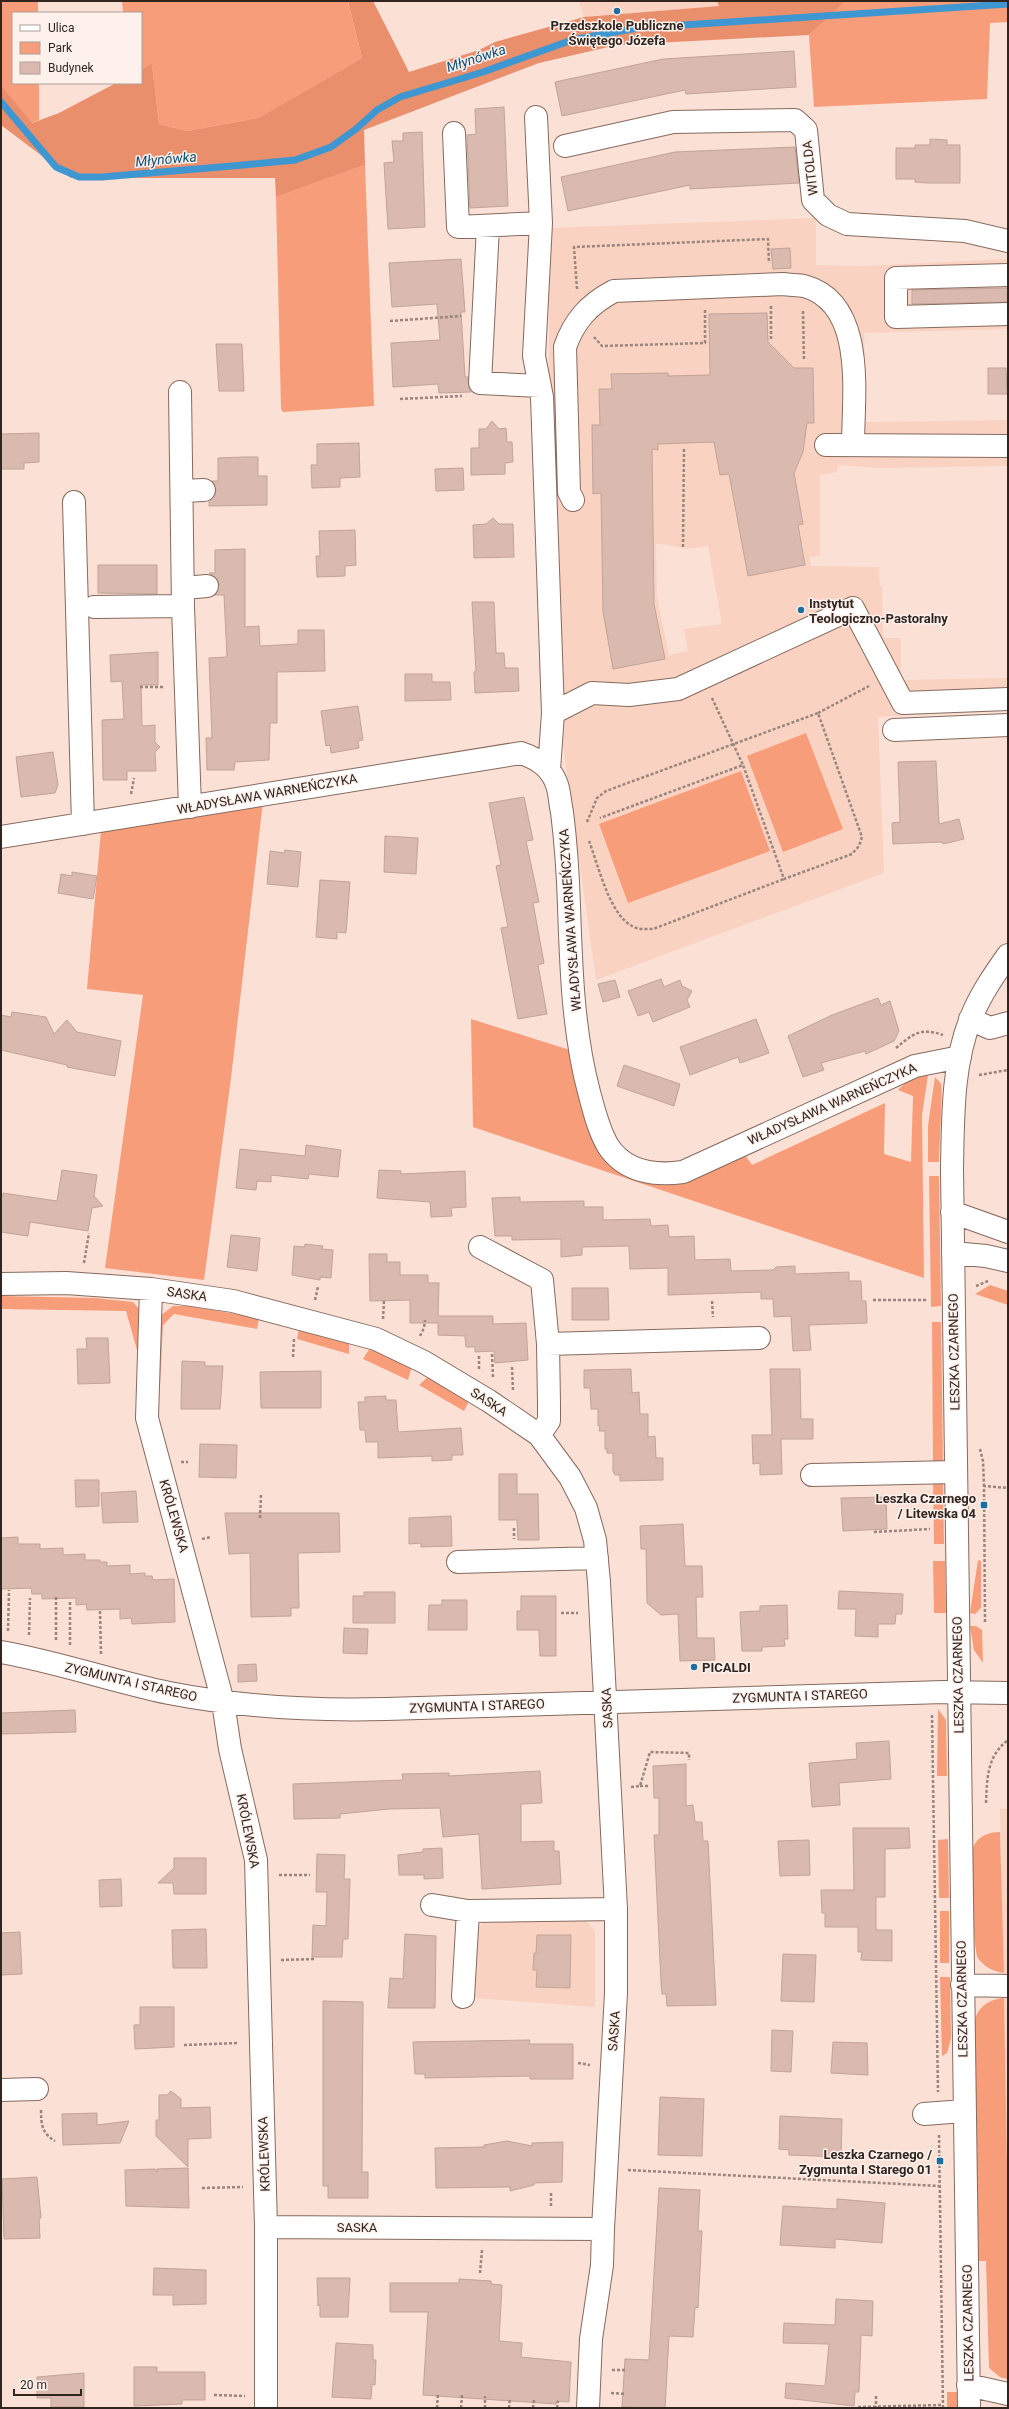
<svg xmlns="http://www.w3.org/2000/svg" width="1009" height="2409" font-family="Roboto,sans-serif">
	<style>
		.built { fill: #fad2c2; fill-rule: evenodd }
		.green { fill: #f79d7a }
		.forest { fill: #ea8f6c }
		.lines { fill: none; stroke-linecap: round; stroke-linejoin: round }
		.stream { stroke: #3e97d1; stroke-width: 7 }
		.building { fill: #dabaae; stroke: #c1a397 }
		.minor-casing { stroke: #866a5f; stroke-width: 24 }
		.path { stroke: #98857d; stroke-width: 2.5; stroke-dasharray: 3 2; stroke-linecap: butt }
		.minor { stroke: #fff; stroke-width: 22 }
		.poi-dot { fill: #1c6e9f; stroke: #fef1ec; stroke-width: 1.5 }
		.labels { text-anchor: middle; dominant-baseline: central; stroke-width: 3; stroke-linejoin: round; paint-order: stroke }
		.poi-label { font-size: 13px; font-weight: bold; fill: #312520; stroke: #fef1ec; text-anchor: start }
		.street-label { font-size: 13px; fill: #312520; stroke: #fef1ec }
		.water-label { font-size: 14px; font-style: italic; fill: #0c5077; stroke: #fef1ec }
	</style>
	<rect width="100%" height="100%" fill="#fbe0d6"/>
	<path class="built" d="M579,1H717L719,6L584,17Z
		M816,218V265L863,266L1008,259V329L864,333L866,422L1008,420V466L880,468L838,465L837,472L820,475V556L810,557L811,566L879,567L880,586H882L883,638H901V680L1008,678V709L878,717L884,873L596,980L562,739L549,397V228ZM656,543L687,549L708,546L722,624L684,629L688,651L669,655L657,597Z
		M1000,1809H1008V2221L1004,1986Z
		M586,1921L595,1931V2007L474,1998L477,1929L485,1922Z"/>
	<path class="green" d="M1,1H38V13H13V83H39V120L31,123L1,85Z
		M122,1H348L362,58L258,118L187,131L159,124L152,65L141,70V13H123Z
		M844,1H1008V22L990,23L987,99L814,107L809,35Z
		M365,165L374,406L283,412L281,409L276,197Z
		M806,733L843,829L783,852L747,756Z
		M741,771L770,851L628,903L599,824Z
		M263,801L231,1078L204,1280L105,1268L143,995L87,989L101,831Z
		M471,1019L573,1051L632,1173L745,1155L752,1165L885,1103L884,1154L911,1162L913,1096L898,1090C907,1081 914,1076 928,1075L922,1115L924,1278L473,1127Z
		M935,1077C936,1079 940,1081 941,1084C943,1088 939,1151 939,1162H928V1126Z
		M929,1176H939L941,1306L931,1307Z
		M990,1285L1008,1291V1305L975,1294Z
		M1,1296L95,1298L133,1302L139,1309L142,1350H137L126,1311L1,1309Z
		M173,1306H190L259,1318L257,1329L174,1314L163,1325L160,1386H155L160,1316Z
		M932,1322H941L943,1464L933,1467Z
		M299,1328L349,1341V1354L297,1339Z
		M370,1348L412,1366L408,1380L363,1359Z
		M429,1376L467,1398L468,1403L464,1411L419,1385Z
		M943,1478L944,1544H934L933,1479Z
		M978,1560L981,1561V1608L975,1614L970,1613Z
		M933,1561H945L946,1613H934Z
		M970,1626H976L982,1630L983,1663L974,1650Z
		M938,1709L946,1720L947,1776H937Z
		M1000,1832L1004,1973C994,1972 983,1966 978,1958C973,1951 970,1855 973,1848C977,1836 989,1832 1000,1832Z
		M948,1839L949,1898H939L938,1840Z
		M940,1911H949V1963H940Z
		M940,1977H950L951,2038L947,2053L942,2056Z
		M1004,1998L1008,2221L1007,2379L1000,2377L989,2368L986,2261H978L974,2026C975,2009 988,1999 1004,1998Z
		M947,2392H957V2408H947Z"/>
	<path class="forest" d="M348,1H373L409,72L479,50L495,42L584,17L719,6L717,1H845L809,35L617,45L539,63L364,130L365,165L276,197L275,178H71L1,125V85L32,123L59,113L116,83H141V70L152,64L159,124L187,131L258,118L362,58Z"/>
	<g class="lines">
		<path class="stream" d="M1,102L56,167L79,177H102L232,166L295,160L331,147L356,129L377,110L400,97L483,72L572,40L637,28L1008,4"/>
	</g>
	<path class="building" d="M794,51L796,87L686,94L685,90L562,116L555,82L663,59Z
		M504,107L508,206L470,208L467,135L476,134L475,109Z
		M422,132L425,227L388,229L384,163L394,162L392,141H403V133Z
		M930,139L947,140V145H960V183H928L915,182V179H896V148H915V145H930Z
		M795,147L799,183L690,189V185L568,211L561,177L675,152Z
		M790,248L791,268L773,269L771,249Z
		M461,259L465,312H461L465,377H468L469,388L471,392L439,393L438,384L393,387L391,343L440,340L437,304L392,307L389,263Z
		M1008,288V302L912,304V290Z
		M767,313L768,342L794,368H813L814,423H807L803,452L794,473L803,524L798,525L805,565L748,576L729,474L720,475L714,442L658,444V450L652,449L654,604L665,659L613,669L603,611L601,493L593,494L592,425H600L599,389H612L611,374L668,373V376L710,375L709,314Z
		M216,344H242L244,391H219Z
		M988,368H1006L1007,394H988Z
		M492,421L499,429L506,428L507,442H512L513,462L505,463V474L471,475V448H479V429H486Z
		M39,433V462L24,463V469H1V434Z
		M359,443L360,477L340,478V487L312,488L311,465H317V444Z
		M244,457H258V476H267V505L209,506V501L215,496L216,490L212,481H218V458Z
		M463,468L464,490L436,491L435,469Z
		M493,518L499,524H513L514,557L474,558L473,525L486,524Z
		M355,530L356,565L345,566V576L317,577L316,556H320L319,531Z
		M245,549V627L259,626L260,646L298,644V630H324L325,671L277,672V723H270L269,760L235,762L234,770H207L206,738H212L209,658L227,657L224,595H215L219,585L217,579L209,573H215V550Z
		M98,565H157V594L98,593Z
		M472,602H494L496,653H504L505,668H518L519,691L475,693L474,672L476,671Z
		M158,652V685H141L142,726L155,725V742L160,747L155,752L156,771H127V780H103L102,720L124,719L122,681L111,682L110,655Z
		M405,674H432V682H450L451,700L405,701Z
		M358,706L363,740L358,741L359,748L331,753L330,745L326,746L321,711Z
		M53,752L58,785L55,793L21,797L16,757Z
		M936,761L939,824L959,819L964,839L943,844L942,842L893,844L892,823L900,822L898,762Z
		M524,797L533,840L526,841L539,902L533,903L544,963L538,965L547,1014L518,1019L501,928L508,927L496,866L501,865L489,803Z
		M385,836L418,838L416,874L384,872Z
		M285,850L301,852L298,887L267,884L270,851L284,853Z
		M72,872L97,876L93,899L58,893L61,874L72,876Z
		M320,880L350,882L346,933L337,932V939L316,937Z
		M661,979L664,987L680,980L682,986L692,991L687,1000L690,1007L653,1022L649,1012L638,1016L628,991Z
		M615,980L620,997L603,1002L598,984Z
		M878,998L881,1005L890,1001L899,1031L894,1041L866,1054L865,1051L821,1063L824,1070L803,1077L788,1036L832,1015Z
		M12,1012L46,1017L54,1034L67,1020L77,1032L121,1041L115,1076L67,1067V1065L1,1050V1015L11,1017Z
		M756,1019L769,1053L740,1063L738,1057L690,1075L680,1047Z
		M624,1065L680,1084L674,1106L617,1086Z
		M306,1145L341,1150L338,1177L309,1174L308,1179L271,1175V1182L257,1181L256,1190L236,1188L240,1149L305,1156Z
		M62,1170L97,1175L94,1196L103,1206L92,1208L88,1231L30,1222L28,1236L1,1232V1196H3V1193L57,1201Z
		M379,1170L401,1171V1174L465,1171L466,1207L451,1208L452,1216L431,1217L430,1202L377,1198Z
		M520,1197V1202L584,1201V1207H603V1220L650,1219L651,1226L668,1225L669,1237L694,1236L695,1260L730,1259L731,1271L773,1270L776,1267L795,1266V1274L849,1272V1281H861L862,1301H866L867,1323L809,1325L811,1350L793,1351L791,1316L774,1317L773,1299H761V1292L668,1295V1268L630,1269L629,1246L582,1247V1255L561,1257V1239L512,1240V1236H495L492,1198Z
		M231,1235L260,1238L257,1271L227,1267Z
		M305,1244L323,1246L322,1249L333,1250L331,1278L320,1277V1280L292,1275L294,1246L304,1247Z
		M369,1254H387V1262H400V1275H428V1283H439L438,1316H493V1324L526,1323L528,1360L495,1363L494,1351L475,1352V1347H466L465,1336L438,1335V1323H410V1300L370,1301Z
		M572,1288H608L609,1320H572Z
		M86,1338H108L110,1383L78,1384L77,1349H87Z
		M182,1361L205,1362V1366H223L220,1409H181Z
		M631,1369L632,1393L639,1392L640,1414H648V1437L655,1436L656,1458H663V1480L620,1481V1475H615L613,1471V1453H607V1449H605V1431H599L600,1426H598V1409H591L590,1388H584V1370Z
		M770,1369H800L801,1419H813V1439H781L782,1474L760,1475V1463L753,1464L752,1435H772Z
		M321,1371V1408H261L260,1372Z
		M386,1396V1400H396L398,1432L461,1428L463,1455H452V1460L432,1461V1456L378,1458V1442H366L365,1430H360L358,1402H365V1397Z
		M200,1444L237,1445L236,1478L199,1477Z
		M499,1474H517V1494H538L539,1540H518L517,1520H499Z
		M75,1480H99V1506L76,1507Z
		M136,1491L138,1522L103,1523L101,1493Z
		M886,1497L887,1529L843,1531L841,1498Z
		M225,1513H339L340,1552L298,1553L299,1608H291V1616L251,1617L250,1553L229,1554Z
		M451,1516L452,1546L421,1547V1543L409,1544V1518Z
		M683,1524L685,1566H702L703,1597H696L697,1638H714L715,1660L680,1661L678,1614L661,1615L647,1603L646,1549H641L640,1526Z
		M18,1537V1544H40V1549L63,1548V1555L85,1554V1560H100V1562H107V1566L130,1565V1574L145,1573V1576H152L153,1580L174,1579L175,1622L132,1624L131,1618L120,1619V1609L87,1610L86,1604L76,1605V1598L42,1599V1594H32L31,1588L1,1589V1538Z
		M839,1591L903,1594L902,1614H896L895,1624H878V1637L855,1636L856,1609H838Z
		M364,1592H395V1623H353V1596H364Z
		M521,1596H556V1656H540L539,1630H517V1611H521Z
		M442,1600H467V1630H428L429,1605H442Z
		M787,1605L788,1639H784L785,1646L762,1647V1651H742L740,1612L760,1611V1606Z
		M344,1628L368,1629L367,1654L343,1653Z
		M256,1664L257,1681L238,1682V1665Z
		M75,1710L76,1732L1,1734V1713Z
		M889,1741L891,1779L839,1783L840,1805L812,1807L809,1763L857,1759L856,1743Z
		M686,1764V1806L693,1805L695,1822H702L703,1841H708L716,2005L667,2006L666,1994H662L661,1983L654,1835H659V1798H654L653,1766Z
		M540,1771L542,1803L521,1804V1842L554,1841V1851H559L561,1884L482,1889L479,1834L443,1837L440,1808L389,1809L340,1814V1818L294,1819L293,1784L403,1780L402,1774L449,1773V1776Z
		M853,1828H909L910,1848L885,1849V1897H876V1930H892V1961L861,1960L862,1952H858V1927H825V1913H822L821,1890H854Z
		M809,1840L810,1875L780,1876L778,1841Z
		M442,1848L443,1878L424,1879V1875H399L398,1855L423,1852V1849Z
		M317,1854L345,1855L344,1879H350L348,1939H343L342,1957H312L313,1925L326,1926L327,1892H316Z
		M174,1858H206V1894H174L173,1883H158L174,1868Z
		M121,1879L122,1906L100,1907L99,1880Z
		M206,1929L207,1968H173L172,1930Z
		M20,1932L22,1974L1,1975V1933Z
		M405,1934L436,1936L435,2008H388L390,1978L403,1979Z
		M537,1935H571L570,1988L536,1987L537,1970H533L534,1953H536Z
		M783,1954L816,1955L814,2002L781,2001Z
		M323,2001L363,2002L362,2172H368V2198H328V2186H323Z
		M140,2007H174V2047L135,2049L134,2025H140Z
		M772,2030L793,2031L791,2072L771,2071Z
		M530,2040L529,2044H573V2079H530V2076L425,2078V2074H415L413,2042Z
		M833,2042L867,2043L868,2075L831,2073Z
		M171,2091L181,2099V2108L210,2107L211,2138L188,2139V2167L156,2136V2120H159V2095H167Z
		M660,2097L704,2099L702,2156L658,2155Z
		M97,2113V2125L129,2121L120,2143L63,2145L62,2114Z
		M780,2116L842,2119L841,2157L789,2155V2150L779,2149Z
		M507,2141L532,2146V2143L563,2142L562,2182L534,2183V2185L510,2191V2187L436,2188L435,2148L484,2147V2145Z
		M188,2168L189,2208L126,2206L125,2170L155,2169L157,2172V2169Z
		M37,2177L41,2218H39L40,2238L4,2239L2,2179Z
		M659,2188L700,2190L698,2231H702L698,2308L695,2307L693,2337L669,2336L665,2408L622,2407L625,2359L649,2360Z
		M837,2199L885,2203L882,2243L835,2239V2248L780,2245L783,2206L837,2209Z
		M154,2268L206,2270V2304L173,2305V2295H153Z
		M317,2278H350L348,2317H320V2305L318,2306Z
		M459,2279L491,2281V2284L502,2285L499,2341L522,2343L521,2357L571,2362L569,2402L557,2401L556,2404L423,2395L428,2312H390V2283H459Z
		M836,2299L873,2301L872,2336L861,2335L859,2392H855L854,2406L785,2398L786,2383L825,2386L829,2344L783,2343L784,2323L835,2325Z
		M336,2343L373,2345V2360H376L375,2385L372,2384L371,2399L332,2397Z
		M134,2367H157V2372H205V2400H182V2404L134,2406Z
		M84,2373V2407H51V2398H37V2377Z"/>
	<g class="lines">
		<defs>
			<path id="minor" d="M454,133L458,227L541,223L536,117
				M565,146L673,122L795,120L806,130L813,200L828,215L847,224L965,231L1008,241
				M541,223L534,356L542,397L553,713L549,770
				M488,226L480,383L540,386
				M1008,275L896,278V317L1008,314
				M180,392L183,606L190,807
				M826,445L1008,446
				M182,491L204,490
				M573,500L569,492L565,347C574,321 589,304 614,291L783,284C790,285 798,285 804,286C867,303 853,396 853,445
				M74,502L83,824
				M184,588L207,586
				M94,607L183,606
				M553,713L592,693L629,695L678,689L853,608L903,703L1008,699
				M894,730L1008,725
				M1,837L521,753C538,759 551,767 557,785C560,794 560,804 562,812C566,844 568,874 569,906C571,967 573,1032 589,1092C594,1110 598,1129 608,1146C625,1172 655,1176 683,1172L915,1066L960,1057
				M970,1019L990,1028L1008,1023
				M952,1212L1008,1232
				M480,1247L542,1280L548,1344L549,1404V1421L539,1435
				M953,1253L986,1256L1008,1261
				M1,1284L66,1283L151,1289L233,1301L376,1339L424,1362L489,1401L539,1435L570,1477L586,1508L595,1540L599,1582L616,1909V1993L603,2229L266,2227
				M151,1289L147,1418L223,1702L230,1749L256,1860L266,2227V2408
				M548,1344L759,1338
				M812,1475L956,1472
				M458,1562L597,1558
				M1,1652C58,1662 112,1681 169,1693C241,1707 312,1711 386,1709L944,1692L1008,1693
				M432,1905L468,1911L616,1909
				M962,1985L1008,1986
				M463,1997L468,1911
				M1,2090L37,2089
				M924,2114L964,2111
				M968,2385L1008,2394
				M588,2408L591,2339L602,2265L603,2229
				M969,2408L952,1169C953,1120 952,1064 971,1018C980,995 994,975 1008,955"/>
		</defs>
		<use href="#minor" class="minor-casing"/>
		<path class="path" d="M577,289L574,247L768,239L769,263
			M771,306V340
			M803,311L804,361
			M390,321L461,316
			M594,337L602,346L705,343V309
			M400,399L462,396
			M683,547L684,449
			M140,687H164
			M712,698L743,765
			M818,713L869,686
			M131,794L134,778
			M587,822L597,798L606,791L818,713L862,837L859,846L852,854L784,879L743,765L600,818
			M589,841C598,864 609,914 632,926C638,930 646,929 653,929L784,879
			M896,1048C913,1034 920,1027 943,1035
			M979,1075L1008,1070
			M84,1263L89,1233
			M976,1286L988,1281
			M315,1300L318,1287
			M873,1300H928
			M712,1301L713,1317
			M383,1319L384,1301
			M420,1336L424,1328L425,1320
			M492,1354L493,1377
			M293,1357L294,1339
			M512,1367L513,1391
			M479,1369V1356
			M980,1449L983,1461L984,1486
			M181,1462H188
			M260,1518L261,1495
			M514,1528V1539
			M874,1532L930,1529
			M202,1539L211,1537
			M56,1597V1641
			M70,1602V1646
			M100,1611L101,1654
			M561,1613H578
			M985,1622L984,1486L1008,1488
			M8,1631L9,1590
			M29,1635L30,1598
			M932,1715L938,2092
			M640,1786H649
			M631,1787L640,1786L650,1752L689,1753V1760
			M986,1803C987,1778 987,1756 1008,1740
			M279,1875H310
			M281,1960L314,1959
			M184,2045L239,2043
			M578,2063L590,2065
			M41,2110C41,2125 42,2133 55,2141
			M939,2135L943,2408
			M628,2170L939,2186
			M202,2188L243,2187
			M551,2193V2207
			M480,2273L482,2250
			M612,2370H627
			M611,2393L626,2394
			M214,2395L245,2396
			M876,2396V2408
			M858,2407L943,2405
			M437,2408L438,2393
			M461,2408L462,2395
			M485,2408V2396
			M509,2408L510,2398
			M533,2408L534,2400
			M557,2408L558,2401"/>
		<use href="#minor" class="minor"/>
	</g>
	<g class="poi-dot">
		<circle cx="617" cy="11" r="4"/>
		<circle cx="801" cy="610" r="4"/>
		<rect x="980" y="1501" width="8" height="8" rx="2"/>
		<circle cx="694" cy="1667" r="4"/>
		<rect x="936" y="2157" width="8" height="8" rx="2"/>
	</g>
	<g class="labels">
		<g class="poi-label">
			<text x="617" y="25" text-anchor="middle">Przedszkole Publiczne<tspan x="617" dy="15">Świętego Józefa</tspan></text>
			<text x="809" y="603">Instytut<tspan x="809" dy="15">Teologiczno-Pastoralny</tspan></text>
			<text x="976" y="1498" text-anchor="end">Leszka Czarnego<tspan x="976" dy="15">/ Litewska 04</tspan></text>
			<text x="702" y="1667">PICALDI</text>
			<text x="932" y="2154" text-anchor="end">Leszka Czarnego /<tspan x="932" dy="15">Zygmunta I Starego 01</tspan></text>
		</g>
		<g class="street-label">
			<text transform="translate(810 168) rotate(-97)">WITOLDA</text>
			<text transform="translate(267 794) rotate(-10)">WŁADYSŁAWA WARNEŃCZYKA</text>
			<text transform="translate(570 920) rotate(-94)">WŁADYSŁAWA WARNEŃCZYKA</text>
			<text transform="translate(832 1104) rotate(-24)">WŁADYSŁAWA WARNEŃCZYKA</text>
			<text transform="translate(187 1294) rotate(8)">SASKA</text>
			<text transform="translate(954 1352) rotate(-91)">LESZKA CZARNEGO</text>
			<text transform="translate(489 1402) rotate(33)">SASKA</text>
			<text transform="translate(174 1516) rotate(74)">KRÓLEWSKA</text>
			<text transform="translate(958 1675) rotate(-91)">LESZKA CZARNEGO</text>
			<text transform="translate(131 1682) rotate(13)">ZYGMUNTA I STAREGO</text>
			<text transform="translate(800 1696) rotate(-2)">ZYGMUNTA I STAREGO</text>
			<text transform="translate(477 1706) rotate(-2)">ZYGMUNTA I STAREGO</text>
			<text transform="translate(607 1708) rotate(-93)">SASKA</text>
			<text transform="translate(248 1831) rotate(79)">KRÓLEWSKA</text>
			<text transform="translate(962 1999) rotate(-91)">LESZKA CZARNEGO</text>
			<text transform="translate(614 2031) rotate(-86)">SASKA</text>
			<text transform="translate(264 2154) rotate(-92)">KRÓLEWSKA</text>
			<text x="357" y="2227">SASKA</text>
			<text transform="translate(968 2323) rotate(-91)">LESZKA CZARNEGO</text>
		</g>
		<g class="water-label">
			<text transform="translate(476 58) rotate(-18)">Młynówka</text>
			<text transform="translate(166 159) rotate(-5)">Młynówka</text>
		</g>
	</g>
	<rect width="1009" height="2409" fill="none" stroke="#312520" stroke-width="4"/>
	<rect x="12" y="12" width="130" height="72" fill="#fef1ec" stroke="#ac9f9a"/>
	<rect x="20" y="25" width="20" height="6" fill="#ffffff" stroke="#ac9f9a"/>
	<text x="48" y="32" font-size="12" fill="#312520">Ulica</text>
	<rect x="20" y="42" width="20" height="12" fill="#f79d7a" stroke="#ac9f9a"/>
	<text x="48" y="52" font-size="12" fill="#312520">Park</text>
	<rect x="20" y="62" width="20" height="12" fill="#dabaae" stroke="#ac9f9a"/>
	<text x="48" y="72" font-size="12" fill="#312520">Budynek</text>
	<path d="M14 2389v6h67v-6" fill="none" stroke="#312520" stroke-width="2"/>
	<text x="20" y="2389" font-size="12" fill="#312520" stroke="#fef1ec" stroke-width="3" paint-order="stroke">20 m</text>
</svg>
